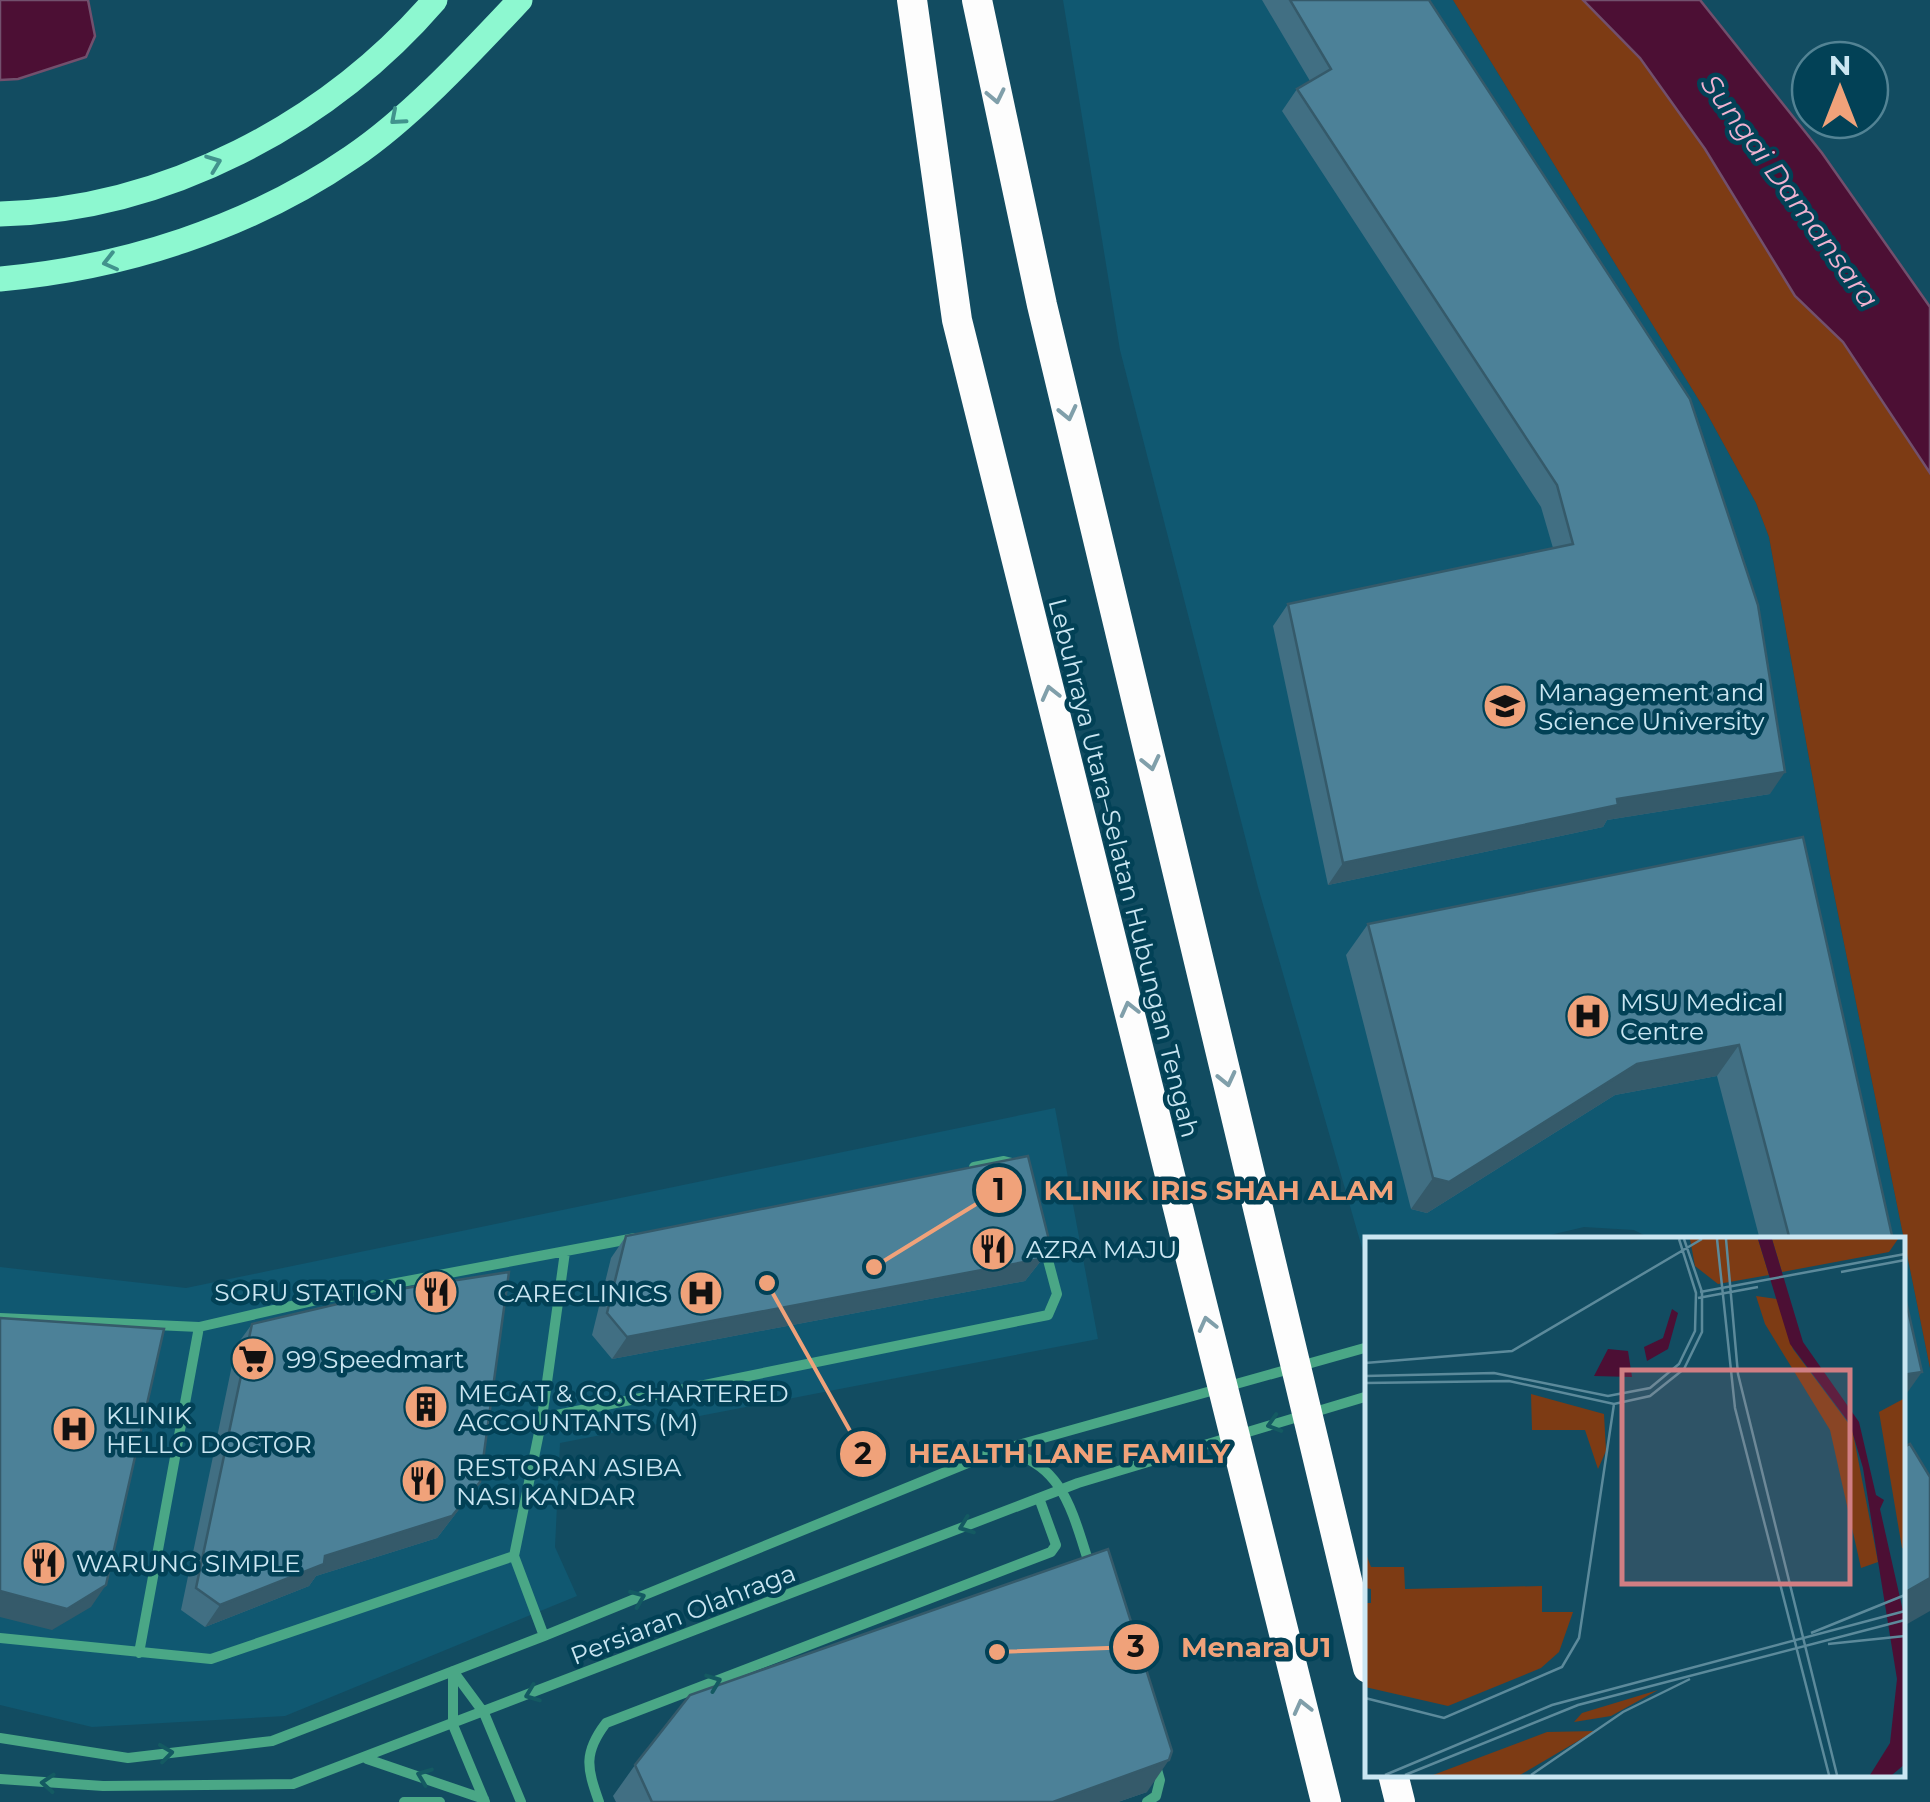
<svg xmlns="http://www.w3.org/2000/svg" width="1930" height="1802" font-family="Montserrat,sans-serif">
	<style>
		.built { fill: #105871 }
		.green { fill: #7d3b14 }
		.water { fill: #4c0f34; stroke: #72506d; stroke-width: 2.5 }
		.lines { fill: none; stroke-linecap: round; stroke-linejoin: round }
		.street { stroke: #4aa786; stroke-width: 10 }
		.primary { stroke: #8df8d0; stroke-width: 25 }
		.highway { stroke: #fdfdfd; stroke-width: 30 }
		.highway-bridge { stroke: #fdfdfd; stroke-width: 30 }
		.wall { fill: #416f83 }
		.shaded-wall { fill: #355a6a }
		.building { fill: #4c8198; stroke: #355a6a; stroke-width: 2.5 }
		.oneway { stroke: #809faa }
		.oneway2 { stroke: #41938d }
		.oneway3 { stroke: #145a62 }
		.labels { text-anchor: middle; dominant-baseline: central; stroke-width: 9; stroke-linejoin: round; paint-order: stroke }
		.poi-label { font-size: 25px; fill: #cae6f2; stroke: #024156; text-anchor: start }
		.street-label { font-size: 25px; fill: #cae6f2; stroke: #024156 }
		.water-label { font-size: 28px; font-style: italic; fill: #eeb2d0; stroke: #024156 }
		.inset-road { fill: none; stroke: #5c8a9b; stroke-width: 2.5 }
		.view { fill: #d17e83; fill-opacity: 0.15; stroke: #d17e83; stroke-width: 5 }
		.inset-edge { fill: none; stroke: #cae6f2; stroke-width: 5 }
		.leader { fill: none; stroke: #f0a27a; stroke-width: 4 }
		.callout-dot { fill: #f0a27a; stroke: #024156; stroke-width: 4 }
		.mark-label { font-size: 30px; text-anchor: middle; font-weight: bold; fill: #111 }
		.callout-label { font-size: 28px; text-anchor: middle; font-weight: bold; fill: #f0a27a; stroke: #024156; stroke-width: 9; stroke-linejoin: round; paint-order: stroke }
	</style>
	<rect width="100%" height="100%" fill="#124c61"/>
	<path class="built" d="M1063,0H1453L1705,410L1756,503L1769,537L1830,874L1930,1368V1514L1903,1505L1902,1240H1654L1634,1230L1584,1227L1533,1239L1368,1240L1367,1265L1258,887L1120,350Z
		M1055,1108L1098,1339L560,1443L555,1547L577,1596L285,1716L92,1727L0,1705V1267L186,1288Z"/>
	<path class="green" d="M1453,0H1583L1640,58L1705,149L1795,296L1843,342L1930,473V1368L1830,874L1769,537L1756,503L1705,410Z"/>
	<path class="water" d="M0,0H88L95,36L86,57L18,79L0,80Z
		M1583,0H1700L1822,153L1930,307V473L1843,342L1795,296L1705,149L1640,58Z"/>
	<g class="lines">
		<path class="street" d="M974,1167L1004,1161L1016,1164
			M0,1318L199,1327L370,1288L635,1238
			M542,1418L1048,1315L1057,1294L1044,1245
			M1003,1452C1065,1460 1074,1520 1091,1569
			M514,1556L542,1418L565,1252
			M514,1556L544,1636
			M0,1638L211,1659L514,1556
			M139,1653L199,1327
			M453,1671L484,1713L521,1802
			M453,1671V1725L485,1802
			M0,1738L128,1758L272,1741L544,1636L997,1451L1368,1347
			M367,1759L484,1799
			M0,1779L103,1786L293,1784L1078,1483L1368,1396
			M404,1802H440
			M599,1802C587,1768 583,1753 606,1723L1051,1552L1056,1545L1039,1498
			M1147,1802L1156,1796L1160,1780L1156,1766"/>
		<path class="primary" d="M0,214C165,210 328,124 435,0
			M0,279C123,268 249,228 352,157C410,118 472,51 520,0"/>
		<path class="highway" d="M1393,1774L1400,1802"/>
		<path class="highway-bridge" d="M912,0L957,320L1326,1802
			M977,0L1042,305L1368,1668"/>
	</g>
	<path class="wall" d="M1262,0H1429L1770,794L1607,820L1603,827L1328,885L1273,626L1288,604L1553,548L1541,507L1282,111L1297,89L1310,81Z
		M1803,837L1893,1240H1760L1717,1076L1615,1095L1427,1213L1411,1209L1346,955L1368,924Z
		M626,1236L1051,1248L1025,1281L612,1359L592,1335L611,1258Z
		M252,1324L480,1482L437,1538L316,1576L309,1586L205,1627L181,1610L236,1346Z
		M635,1765L1147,1792L1118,1802H616L613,1796Z"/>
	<path class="shaded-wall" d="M1785,772L1770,794L1607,820L1603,827L1328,885L1343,863L1617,799Z
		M1739,1045L1717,1076L1615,1095L1427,1213L1411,1209L1433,1178L1637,1064Z
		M1051,1248L1025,1281L612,1359L627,1337Z
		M1922,1372L1902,1400V1375Z
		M480,1482L437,1538L316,1576L309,1586L205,1627L220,1605Z
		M1930,1578V1611L1902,1627V1594Z
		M106,1585L91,1607L52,1630L0,1617V1591Z
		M1169,1760L1147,1792L1118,1802H1053Z"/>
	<path class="building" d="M1290,0H1429L1690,399L1758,605L1785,772L1617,799L1618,805L1343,863L1288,604L1573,544L1557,485L1297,89L1331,69Z
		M1803,837L1893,1240H1790L1739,1045L1637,1064L1449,1182L1433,1178L1368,924Z
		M1028,1156L1051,1248L1040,1259L627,1337L607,1313L626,1236Z
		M509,1272L480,1482L452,1516L325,1556L324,1564L220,1605L196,1588L252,1324L406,1288Z
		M1902,1284L1922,1372L1902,1375Z
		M0,1318L164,1329L106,1585L67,1609L0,1591Z
		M1910,1444L1930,1477V1578L1902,1594V1448Z
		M1108,1549L1172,1751L1169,1760L1053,1802H652L635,1765L690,1695Z"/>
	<defs><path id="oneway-chevron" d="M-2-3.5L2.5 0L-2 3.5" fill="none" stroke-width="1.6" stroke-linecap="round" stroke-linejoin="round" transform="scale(2.5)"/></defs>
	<g class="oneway">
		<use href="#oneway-chevron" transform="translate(996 96) rotate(78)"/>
		<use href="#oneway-chevron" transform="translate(1068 413) rotate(77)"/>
		<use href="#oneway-chevron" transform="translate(1050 693) rotate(-104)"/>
		<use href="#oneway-chevron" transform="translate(1151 763) rotate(77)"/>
		<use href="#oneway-chevron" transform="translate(1129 1009) rotate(-104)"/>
		<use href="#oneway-chevron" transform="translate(1227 1079) rotate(77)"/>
		<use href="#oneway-chevron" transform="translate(1207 1324) rotate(-104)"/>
		<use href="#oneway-chevron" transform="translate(1302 1707) rotate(-104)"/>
	</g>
	<g class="oneway2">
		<use href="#oneway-chevron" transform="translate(397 118) rotate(139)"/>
		<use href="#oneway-chevron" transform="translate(214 163) rotate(-21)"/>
		<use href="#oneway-chevron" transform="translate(110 262) rotate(166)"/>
	</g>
	<g class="oneway3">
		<use href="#oneway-chevron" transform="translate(1274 1424) rotate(163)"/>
		<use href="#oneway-chevron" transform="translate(966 1526) rotate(159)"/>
		<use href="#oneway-chevron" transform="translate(638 1598) rotate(-22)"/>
		<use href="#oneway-chevron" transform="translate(714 1682) rotate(-21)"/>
		<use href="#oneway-chevron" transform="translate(532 1694) rotate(159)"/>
		<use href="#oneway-chevron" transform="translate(166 1753) rotate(-7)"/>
		<use href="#oneway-chevron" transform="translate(424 1776) rotate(-159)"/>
		<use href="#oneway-chevron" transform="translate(48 1783) rotate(-176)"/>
	</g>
	<defs>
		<symbol id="university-disc" viewBox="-11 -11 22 22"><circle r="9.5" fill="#f0a27a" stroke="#024156"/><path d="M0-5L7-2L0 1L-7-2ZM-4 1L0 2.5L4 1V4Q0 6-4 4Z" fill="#111"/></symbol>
		<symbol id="hospital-disc" viewBox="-11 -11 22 22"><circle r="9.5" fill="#f0a27a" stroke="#024156"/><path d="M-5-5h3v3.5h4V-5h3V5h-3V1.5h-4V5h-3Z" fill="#111"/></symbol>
		<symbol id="restaurant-disc" viewBox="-11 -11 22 22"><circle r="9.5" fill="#f0a27a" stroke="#024156"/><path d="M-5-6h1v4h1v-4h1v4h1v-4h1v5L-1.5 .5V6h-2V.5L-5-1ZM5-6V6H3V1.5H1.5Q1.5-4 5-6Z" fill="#111"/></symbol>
		<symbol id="supermarket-disc" viewBox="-11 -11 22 22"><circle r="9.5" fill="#f0a27a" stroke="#024156"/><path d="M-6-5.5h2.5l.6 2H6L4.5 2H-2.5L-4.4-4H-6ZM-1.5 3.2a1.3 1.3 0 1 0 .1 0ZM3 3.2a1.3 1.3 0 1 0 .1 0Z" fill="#111"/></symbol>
		<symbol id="building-disc" viewBox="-11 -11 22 22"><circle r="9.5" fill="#f0a27a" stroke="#024156"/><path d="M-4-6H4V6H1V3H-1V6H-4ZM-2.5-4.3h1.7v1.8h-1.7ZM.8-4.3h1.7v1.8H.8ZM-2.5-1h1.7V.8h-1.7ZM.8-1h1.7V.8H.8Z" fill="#111"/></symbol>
	</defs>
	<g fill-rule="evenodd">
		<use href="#university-disc" x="1480" y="681" width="50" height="50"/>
		<use href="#hospital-disc" x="1563" y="991" width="50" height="50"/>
		<use href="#restaurant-disc" x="968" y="1224" width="50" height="50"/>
		<use href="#restaurant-disc" x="411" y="1267" width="50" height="50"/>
		<use href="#hospital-disc" x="676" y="1268" width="50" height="50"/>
		<use href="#supermarket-disc" x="228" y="1334" width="50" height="50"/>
		<use href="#building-disc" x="401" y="1382" width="50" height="50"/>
		<use href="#hospital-disc" x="49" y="1404" width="50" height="50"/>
		<use href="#restaurant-disc" x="398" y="1456" width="50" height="50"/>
		<use href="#restaurant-disc" x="19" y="1538" width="50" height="50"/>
	</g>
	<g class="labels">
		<g class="poi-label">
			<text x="1538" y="692">Management and<tspan x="1538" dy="29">Science University</tspan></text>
			<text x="1620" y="1002">MSU Medical<tspan x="1620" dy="29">Centre</tspan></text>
			<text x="1026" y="1249">AZRA MAJU</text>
			<text x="404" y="1292" text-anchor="end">SORU STATION</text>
			<text x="668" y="1293" text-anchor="end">CARECLINICS</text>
			<text x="286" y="1359">99 Speedmart</text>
			<text x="458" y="1393">MEGAT &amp; CO. CHARTERED<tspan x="458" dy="29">ACCOUNTANTS (M)</tspan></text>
			<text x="106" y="1415">KLINIK<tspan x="106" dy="29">HELLO DOCTOR</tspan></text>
			<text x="456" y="1467">RESTORAN ASIBA<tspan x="456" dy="29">NASI KANDAR</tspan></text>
			<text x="76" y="1563">WARUNG SIMPLE</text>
		</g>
		<g class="street-label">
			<text transform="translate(1124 868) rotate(76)">Lebuhraya Utara–Selatan Hubungan Tengah</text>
			<text transform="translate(683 1614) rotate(-21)">Persiaran Olahraga</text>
		</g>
		<g class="water-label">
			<text transform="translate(1790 191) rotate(54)">Sungai Damansara</text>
		</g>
	</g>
	<g transform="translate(1365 1237)">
		<rect width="540" height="540" fill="#124c61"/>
		<path d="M325,2H393L404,38L353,47L330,29ZM407,2H533L524,15L417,35ZM391,59L412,62L428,112L487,191L513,325L496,331L465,193L400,87ZM166,157L239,177L241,214L233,232L220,193H167ZM540,161V311H537L514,175ZM0,314L6,330H39L40,352L177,349V375H208L194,415L176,431L83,469L0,450V366H6V352L0,351ZM293,453L246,479L209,485L217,476ZM230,494L155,538H68L182,495Z" fill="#7d3b14"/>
		<path d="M393,2H407L438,105L494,185L511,258L519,263L515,272L540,383V527L527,538H505L525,506L532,442L498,231L485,187L425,107ZM307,72L313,76L303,112L282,124L279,110L298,101ZM243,112L263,114L267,140L229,139Z" fill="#4c0f34"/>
		<path class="inset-road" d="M352,2L370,171L464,538M361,2L373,137L472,538M476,35L540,23M335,55L540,17M333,61L393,50M0,126L147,114L337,2M0,139L129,136L243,159L285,151L314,127L330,94L331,56L314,2M0,146L144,144L249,167L285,159L319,132L337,95V55L319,2M446,396L540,358M463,407L540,399M0,461L79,481L197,430L214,401L249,167M20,538L187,468L540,374M40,538L213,468L540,383M166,538L258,475L325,442"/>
		<path class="view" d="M257,133H485V347H257Z"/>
		<rect width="540" height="540" class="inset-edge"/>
	</g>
	<path class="leader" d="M874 1267L999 1190M767 1283L863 1454M997 1652L1136 1647"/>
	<g class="callout-dot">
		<circle cx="874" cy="1267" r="10"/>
		<circle cx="767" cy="1283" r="10"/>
		<circle cx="997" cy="1652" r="10"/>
		<circle cx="999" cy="1190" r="25"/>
		<circle cx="863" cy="1454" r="25"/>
		<circle cx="1136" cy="1647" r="25"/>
	</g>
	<g class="mark-label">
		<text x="999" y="1200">1</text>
		<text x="863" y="1464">2</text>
		<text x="1136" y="1657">3</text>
	</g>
	<g class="callout-label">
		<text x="1219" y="1200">KLINIK IRIS SHAH ALAM</text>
		<text x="1069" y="1463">HEALTH LANE FAMILY</text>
		<text x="1256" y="1657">Menara U1</text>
	</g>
	<g transform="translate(1840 90)"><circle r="48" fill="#024156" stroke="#528394" stroke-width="2.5"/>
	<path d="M0-8L18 38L0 25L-18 38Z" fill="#f0a27a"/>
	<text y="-15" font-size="28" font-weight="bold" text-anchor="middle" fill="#cae6f2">N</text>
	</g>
</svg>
